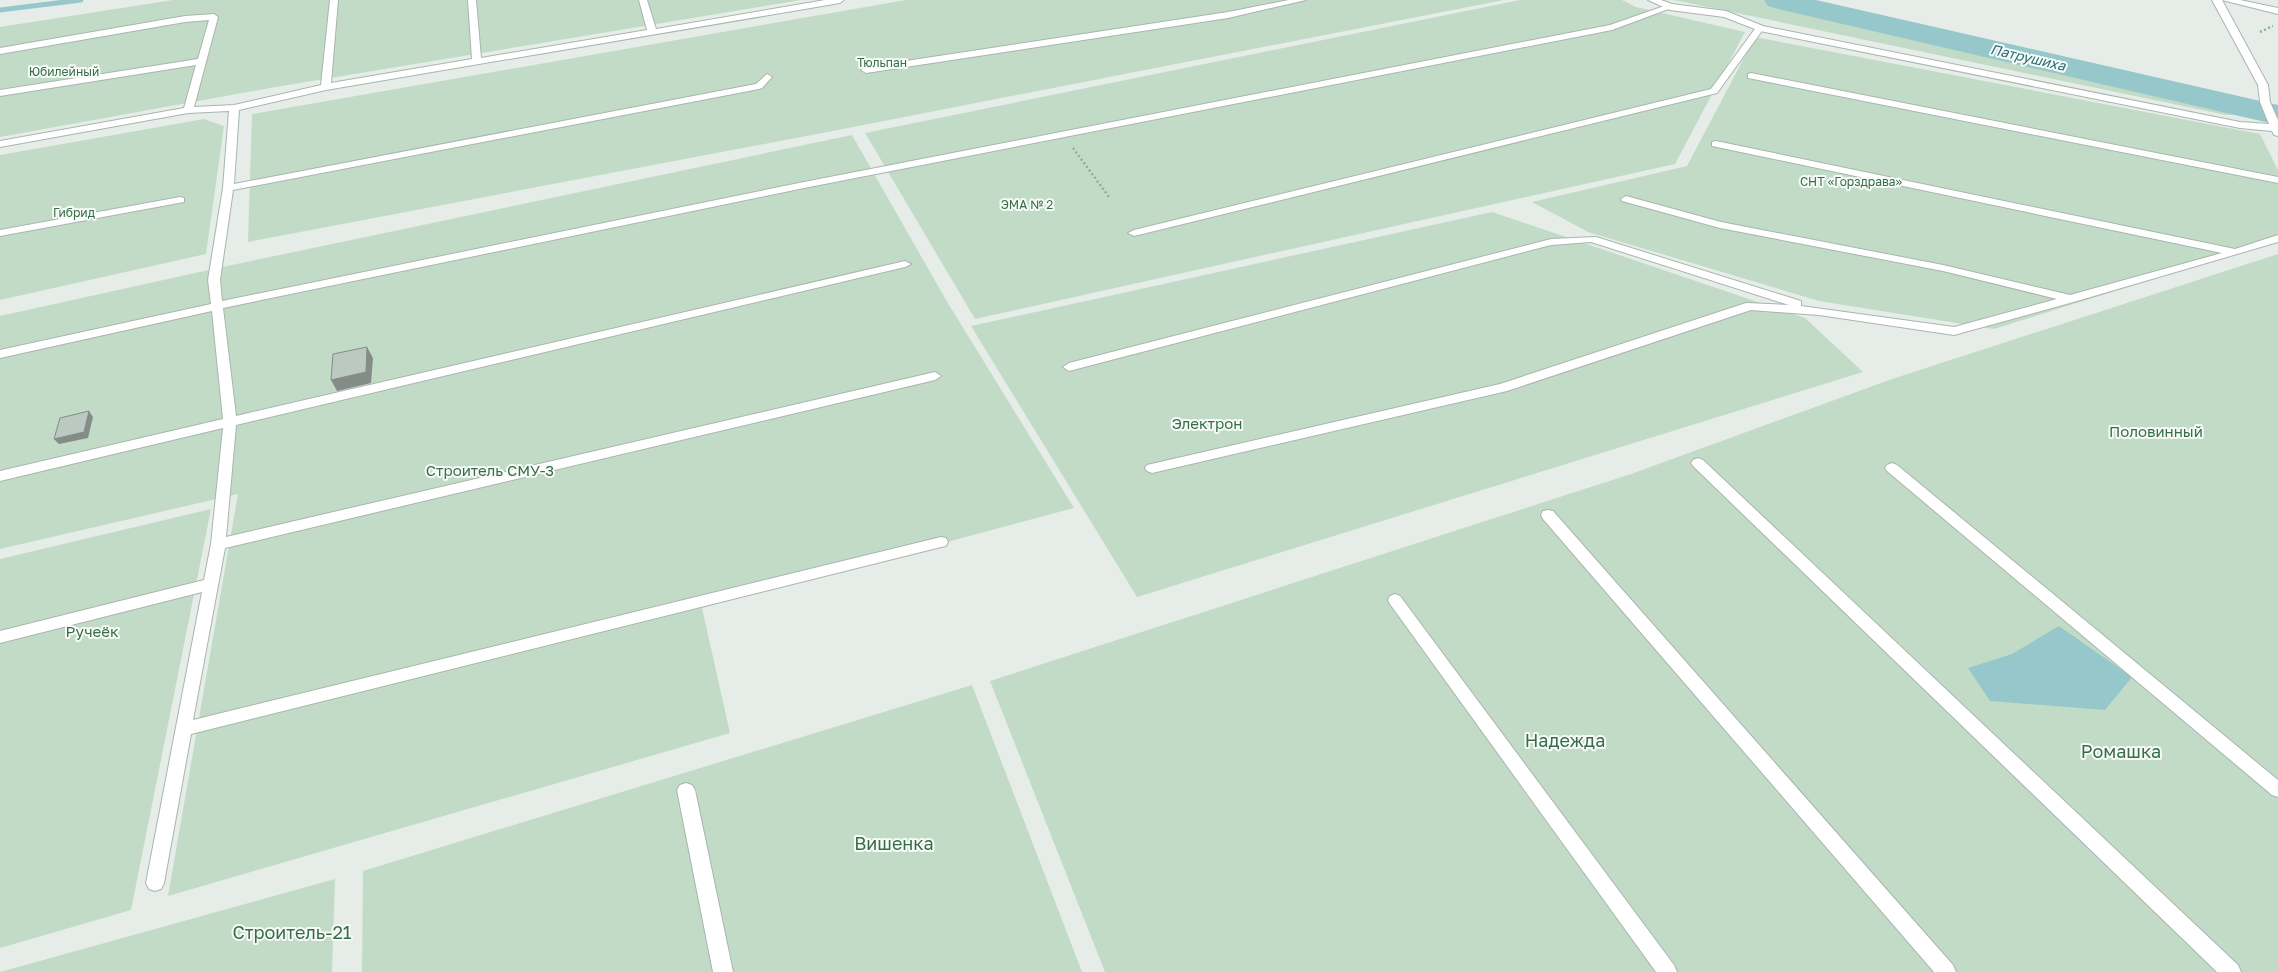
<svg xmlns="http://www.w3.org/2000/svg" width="2278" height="972" font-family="'Golos Text',sans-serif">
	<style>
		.green { fill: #c2dbc6 }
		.water { fill: #96c8cb }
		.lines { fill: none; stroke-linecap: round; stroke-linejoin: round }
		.stream { stroke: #96c8cb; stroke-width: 5 }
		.river { fill: #96c8cb; fill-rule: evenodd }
		.lane-casing { stroke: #a9b5af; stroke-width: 2 }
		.street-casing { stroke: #a9b5af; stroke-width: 2 }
		.path { stroke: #8bad9e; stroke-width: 2.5; stroke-dasharray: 2 2.5; stroke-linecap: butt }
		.lane { fill: #fff; fill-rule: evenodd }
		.street { fill: #fff; fill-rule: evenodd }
		.shaded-wall { fill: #848c88 }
		.building { fill: #bcc8c2; stroke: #848c88 }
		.labels { text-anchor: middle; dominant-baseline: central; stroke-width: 4; stroke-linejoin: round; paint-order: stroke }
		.far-park-label { font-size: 12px; fill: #366f46; stroke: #f7faf8 }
		.far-water-label { font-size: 14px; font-style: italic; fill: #286e73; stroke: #f7faf8 }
		.park-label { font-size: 15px; fill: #366f46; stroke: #f7faf8 }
		.near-park-label { font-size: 18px; fill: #366f46; stroke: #f7faf8 }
	</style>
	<rect width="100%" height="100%" fill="#e6ede9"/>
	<path class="green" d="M173,0H801L276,87L0,137V27Z
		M906,0H1504L843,129L248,242L252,114Z
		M1520,0H1622L1636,7L1745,32L1675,164L975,319L865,133Z
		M1674,0H1763L2264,115H2226Z
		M1755,37L2260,134L2278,170V240L1994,329L1819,301L1588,232L1532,202L1687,166Z
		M204,119L224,126L206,254L0,300V155Z
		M852,135L946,300L1074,508L702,608L730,733L168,896L238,494L0,549V316L227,266Z
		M1492,212L1805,318L1863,372L1137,597L971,326Z
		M2278,254V972H1105L990,681L1631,474L1895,378Z
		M211,509L131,910L0,948V559Z
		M972,685L1082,972H362L363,871Z
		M335,879L332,972H0Z"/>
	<path class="water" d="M2059,626L2132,677L2105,710L1990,701L1968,668L2012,654Z"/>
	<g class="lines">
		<path class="stream" d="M0,10L81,0"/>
		<path class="river" d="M1764,0H1816L2278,105V125L1778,9L1768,6Z"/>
		<defs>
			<path id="lane" d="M330,0H338L331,83L472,59L468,0H476L481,58L647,30L639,0H647L656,29L825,0H844L840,3L326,90L239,110L234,184L756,84L767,74L772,77L762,88L759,89L233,190L220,280L222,301L804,182L1610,25L1667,5L1674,7L1612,30L804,188L223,308L236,416L905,261L911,264L905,267L236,425L226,537L935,372L941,376L935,380L225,548L193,720L941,537L946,538L948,542L946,546L941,547L191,734L164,883L161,889L155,891L149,889L146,883L202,592L0,643V631L204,580L211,544L223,428L0,481V471L223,419L212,311L0,358V350L211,304L208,280L223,188L229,111L188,113L0,147V141L184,108L196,65L0,96V90L198,59L209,20L185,22L0,54V48L185,16L214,14L218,17L194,107L234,105L321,85Z
				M1289,0H1306L1228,18L866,73L861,70L866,67L1228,12Z
				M1760,25L1764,28L1717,93L1134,236L1128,233L1134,230L1711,89L1757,26Z
				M1751,73L2278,177V183L1748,78V74Z
				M1716,141L2235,249L2278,235V242L2077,301L1954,335L1819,315L1751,310L1507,391L1152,473L1147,471L1145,468L1147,465L1500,384L1746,303L1789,305L1591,242L1551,245L1069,371L1063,367L1069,363L1551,239L1596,237L1801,301V306L1954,327L2057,299L1943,271L1720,228L1622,201L1621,199L1626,196L1721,222L1943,265L2070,295L2222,253L1712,146V142Z
				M180,197L184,198V202L0,236V230Z
				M1698,458L1703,460L2238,965L2241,972H2217L1693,466L1691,463L1693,460Z
				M1892,463L1897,465L2278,780V797L2272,795L1887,471L1885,468L1887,465Z
				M1548,510L1553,511L1953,965L1956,972H1934L1543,519L1541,515L1543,511Z
				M1395,594L1400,596L1674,965L1677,972H1656L1390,604L1388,600L1390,596Z
				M686,783L692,785L695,790L733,972H713L677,790L680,785Z"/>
			<path id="street" d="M1648,0H1661L1672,4L1726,11L1763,26L2240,122L2269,124L2260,102L2258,85L2212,0H2222L2268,85L2270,102L2278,120V136L2274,135L2272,131L2240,128L1760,31L1724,17L1670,10Z
				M2222,0H2240L2278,8V14Z"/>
		</defs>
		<use href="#lane" class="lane-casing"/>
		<use href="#street" class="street-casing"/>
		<path class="path" d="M2260,32L2273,26
			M1073,148L1109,197"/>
		<use href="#lane" class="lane"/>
		<use href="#street" class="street"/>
	</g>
	<path class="shaded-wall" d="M367,347L373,358L371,383L337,391L331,380Z
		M89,411L93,417L88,438L59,444L54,439Z"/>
	<path class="building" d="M367,347L366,372L331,380L333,354Z
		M89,411L84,432L54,439L60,418Z"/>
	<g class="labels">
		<g class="far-park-label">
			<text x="882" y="62">Тюльпан</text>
			<text x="64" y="71">Юбилейный</text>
			<text x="1851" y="181">СНТ «Горздрава»</text>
			<text x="1027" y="204">ЭМА № 2</text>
			<text x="74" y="212">Гибрид</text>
		</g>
		<g class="far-water-label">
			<text transform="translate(2028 57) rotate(13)">Патрушиха</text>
		</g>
		<g class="park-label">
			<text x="1207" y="423">Электрон</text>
			<text x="2156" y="431">Половинный</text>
			<text x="490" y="470">Строитель СМУ-3</text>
			<text x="92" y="631">Ручеёк</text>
		</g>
		<g class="near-park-label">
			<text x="1565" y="740">Надежда</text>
			<text x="2121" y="751">Ромашка</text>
			<text x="894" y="843">Вишенка</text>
			<text x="292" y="932">Строитель-21</text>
		</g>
	</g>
</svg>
